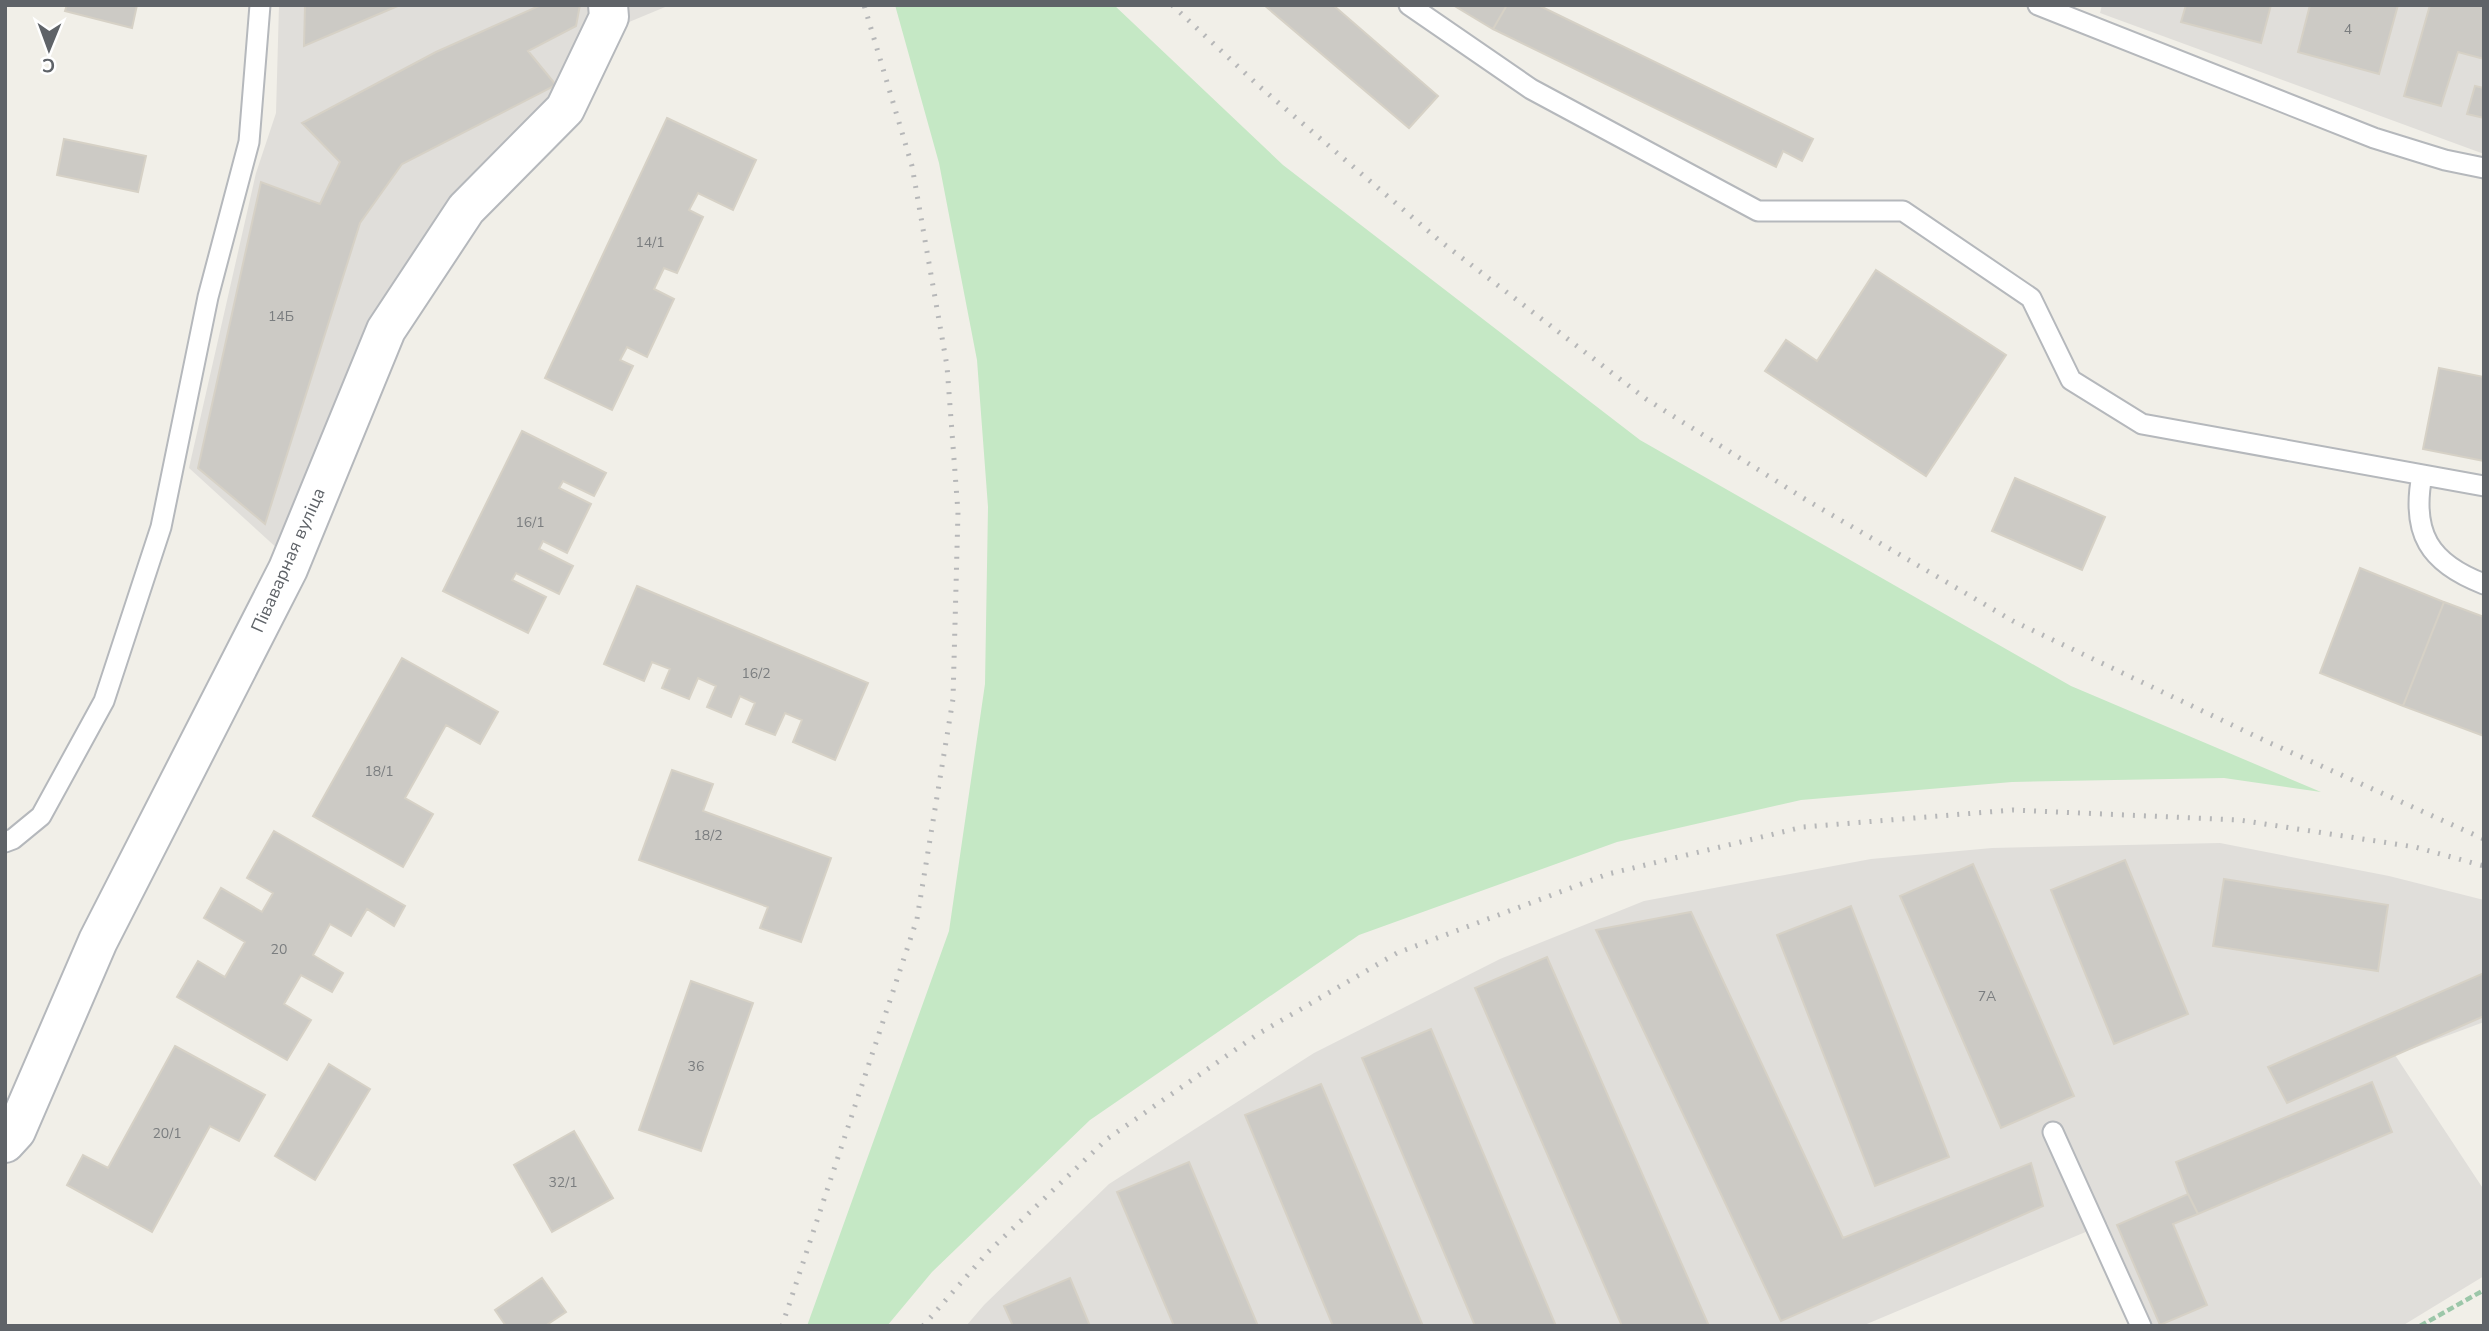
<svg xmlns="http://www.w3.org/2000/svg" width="2489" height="1331" font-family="'Nunito Sans',sans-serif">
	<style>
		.industrial { fill: #e0deda }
		.green { fill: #c5e8c5 }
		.building { fill: #cccac5; stroke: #d6d1c6; stroke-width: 2 }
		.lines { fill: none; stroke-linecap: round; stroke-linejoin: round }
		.service-casing { stroke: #b5b8bc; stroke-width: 23 }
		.minor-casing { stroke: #b5b8bc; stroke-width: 42 }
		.path { stroke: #9cc7a9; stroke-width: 4.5; stroke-dasharray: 7 3.5; stroke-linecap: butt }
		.service { stroke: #fff; stroke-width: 19 }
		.minor { stroke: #fff; stroke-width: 38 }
		.rail { stroke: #b6b7b8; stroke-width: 5; stroke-dasharray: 2 9; stroke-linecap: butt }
		.labels { text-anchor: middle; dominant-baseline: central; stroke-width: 6; stroke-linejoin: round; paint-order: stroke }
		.number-label { font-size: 14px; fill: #7a7d7f }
		.street-label { font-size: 18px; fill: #5f6368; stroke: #fff }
	</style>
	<rect width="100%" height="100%" fill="#f1efe8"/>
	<path class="industrial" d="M279,5H670L617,27L475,178L279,550L189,468L256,173L276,113Z
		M2102,5H2484V154L2100,13Z
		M2220,843L2389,876L2484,900V1022L2395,1055L2484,1190V1276L2402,1326H2153L2107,1223L1862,1326H966L984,1305L1109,1184L1314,1053L1500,959L1644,901L1871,859L1992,848Z"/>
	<path class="green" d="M895,5H1114L1283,165L1640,440L2071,686L2321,792L2224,778L2012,782L1801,800L1617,842L1359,935L1090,1120L932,1272L887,1326H807L949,931L985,684L988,507L977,360L939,163Z"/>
	<path class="building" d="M67,5H137L132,28L65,11Z
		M305,5H400L304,46Z
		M541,5H580L576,26L528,51L556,85L402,164L360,223L265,524L198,468L261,182L320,204L340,162L302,123L436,52Z
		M1264,5H1333L1438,96L1409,128Z
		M1453,5H1507L1493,29Z
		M1507,5H1538L1813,139L1802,161L1783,151L1776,167L1493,29Z
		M2186,5H2271L2261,43L2181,22Z
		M2310,5H2398L2379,74L2298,52Z
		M2430,5L2484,6V59L2458,52L2441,106L2404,96Z
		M2475,86L2484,88V118L2467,114Z
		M667,118L756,160L733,210L698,193L689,210L703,217L677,273L664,268L654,289L674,299L647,357L627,347L620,360L633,366L612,410L545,378Z
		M64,139L146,156L138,192L57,175Z
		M1876,270L2006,355L1926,476L1765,371L1786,340L1817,361Z
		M2439,368L2484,377V461L2423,449Z
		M522,431L606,473L594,496L563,481L559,488L591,504L567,553L543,541L539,549L573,566L559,594L516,573L512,580L546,597L528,633L443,591Z
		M2015,478L2105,517L2082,570L1992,531Z
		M2360,568L2444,602L2403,706L2320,673Z
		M637,586L868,683L835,760L793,742L802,720L785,713L775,735L746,724L755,703L740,696L731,717L707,707L716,686L698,678L689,699L662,688L670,669L652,662L644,681L604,664Z
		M2444,602L2484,617V736L2403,706Z
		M402,658L498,712L480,744L446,725L405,798L433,814L403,867L313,816Z
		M672,770L713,784L703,811L831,858L801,942L760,928L768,907L639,860Z
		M274,831L405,906L394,926L367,909L351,936L330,924L313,955L343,973L332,992L301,975L284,1004L311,1020L287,1060L177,997L198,961L225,977L245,942L204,918L221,888L262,912L273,893L247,878Z
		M2125,860L2188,1014L2114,1044L2051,890Z
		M1973,864L2074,1096L2001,1128L1900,896Z
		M2224,879L2388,905L2378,971L2213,946Z
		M1851,906L1949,1157L1875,1186L1777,935Z
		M1691,912L1843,1238L2031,1163L2043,1206L1781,1321L1596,930Z
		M1547,957L1709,1326H1622L1475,988Z
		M2484,973V1016L2287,1103L2268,1067Z
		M691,981L753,1003L701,1151L639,1130Z
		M1431,1029L1556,1326H1475L1362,1058Z
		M175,1046L265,1095L239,1141L210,1126L152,1232L67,1185L83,1155L108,1168Z
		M329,1064L370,1089L315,1180L275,1156Z
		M2372,1082L2392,1132L2198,1214L2188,1194L2176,1162Z
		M1321,1084L1423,1326H1333L1245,1115Z
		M574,1131L613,1198L552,1232L514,1165Z
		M1189,1162L1258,1326H1174L1117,1192Z
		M2188,1194L2198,1214L2173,1224L2207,1305L2160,1325L2117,1225Z
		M542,1278L566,1312L545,1326H506L495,1310Z
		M1070,1278L1090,1326H1013L1004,1306Z"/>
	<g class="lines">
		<defs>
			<path id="service" d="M1409,5L1531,89L1758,211H1903L2031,298L2071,380L2142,424L2484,486
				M2038,5L2374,138L2445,160L2484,168
				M2422,475C2411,533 2429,563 2484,584
				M5,842L13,839L41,816L104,701L161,527L208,297L249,142L260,5
				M2053,1132L2141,1326"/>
			<path id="minor" d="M5,1143L16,1131L98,941L288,569L386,330L466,209L565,109L609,17L608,5"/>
		</defs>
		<use href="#service" class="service-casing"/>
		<use href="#minor" class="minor-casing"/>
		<path class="path" d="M2420,1326L2484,1290"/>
		<use href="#service" class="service"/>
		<use href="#minor" class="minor"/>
		<path class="rail" d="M1172,5L1260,87L1440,241L1646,399L1808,501L2013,621L2270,743L2484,839
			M782,1326L917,919L953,699L958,512L947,366L912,166L864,5
			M923,1326L988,1252L1107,1139L1258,1034L1397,953L1608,874L1803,827L2013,810L2239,820L2415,847L2484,866"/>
	</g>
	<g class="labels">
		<g class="number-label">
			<text x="2348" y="29">4</text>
			<text x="650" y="242">14/1</text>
			<text x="281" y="316">14Б</text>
			<text x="530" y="522">16/1</text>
			<text x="756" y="673">16/2</text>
			<text x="379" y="771">18/1</text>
			<text x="708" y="835">18/2</text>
			<text x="279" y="949">20</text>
			<text x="1987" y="996">7А</text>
			<text x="696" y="1066">36</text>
			<text x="167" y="1133">20/1</text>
			<text x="563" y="1182">32/1</text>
		</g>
		<g class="street-label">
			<text transform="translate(288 560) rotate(-66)">Піваварная вуліца</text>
		</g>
	</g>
	<rect width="2489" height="1331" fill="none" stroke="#5f6368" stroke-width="14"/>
	<g transform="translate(49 49) rotate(181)" stroke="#ffffff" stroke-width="5" paint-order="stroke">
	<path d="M0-5L12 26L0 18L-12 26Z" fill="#5f6368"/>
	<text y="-10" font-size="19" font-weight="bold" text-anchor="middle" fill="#5f6368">С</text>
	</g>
</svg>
